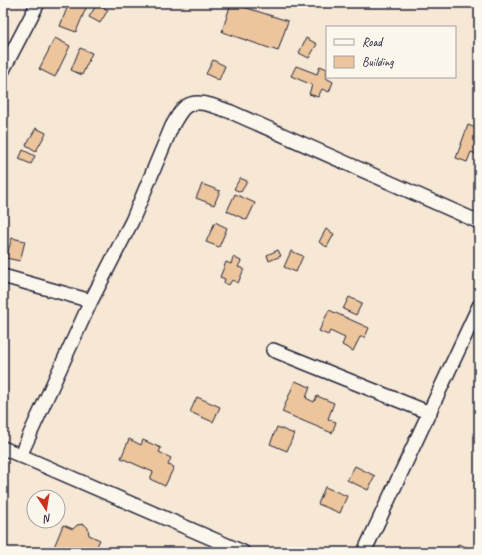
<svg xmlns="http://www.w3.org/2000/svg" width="482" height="555" font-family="Caveat,sans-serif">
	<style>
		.building { fill: #ecc59c; stroke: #22223b }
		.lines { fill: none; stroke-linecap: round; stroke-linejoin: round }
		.street-casing { stroke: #22223b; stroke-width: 16 }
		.street { stroke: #fbf7ec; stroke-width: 13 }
	</style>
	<rect width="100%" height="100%" fill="#f6e8d4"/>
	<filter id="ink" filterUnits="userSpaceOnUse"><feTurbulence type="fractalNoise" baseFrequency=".025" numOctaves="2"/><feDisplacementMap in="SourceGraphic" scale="8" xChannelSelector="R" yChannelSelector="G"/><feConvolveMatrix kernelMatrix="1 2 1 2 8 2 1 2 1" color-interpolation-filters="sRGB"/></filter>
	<g filter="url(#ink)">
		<path class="building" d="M69,3H88L76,32L60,26Z
			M231,3L288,21L278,51L222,32Z
			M97,4L108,10L100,23L89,17Z
			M55,38L70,46L55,77L39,69Z
			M306,38L317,44L309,58L299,53Z
			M80,48L92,53L82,75L71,70Z
			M213,60L225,66L219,80L206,74Z
			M296,66L317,74L320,66L327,69L326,78L333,82L329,92L322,89L318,97L309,94L312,85L291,76Z
			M468,125L478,129L476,135L479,136V155L471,152L467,162L456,158Z
			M36,128L46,133L36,151L26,145Z
			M23,150L35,156L31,164L19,159Z
			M240,178L247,181L241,192L234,189Z
			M202,184L220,191L214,205L196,198Z
			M235,194L255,203L247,220L227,211Z
			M215,222L227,228L219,247L206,242Z
			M326,229L334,234L327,247L319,242Z
			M12,238L25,241L20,261L6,258Z
			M278,250L281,256L269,261L267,255Z
			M291,251L303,256L296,272L284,267Z
			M233,257L241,261L238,267L244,269L238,283L232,280L229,285L224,283L225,279L220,277L226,262L231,264Z
			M349,297L362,303L356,315L343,309Z
			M329,310L369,328L365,337H360L353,351L342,345L345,338L330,331L328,335L319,331Z
			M295,381L310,387L306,398L314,402L317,396L334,403L328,419L336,422L332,433L282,412Z
			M197,397L220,407L213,422L190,412Z
			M277,427L294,434L287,451L270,444Z
			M129,439L141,445L143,440L161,448L159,452L171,458L168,465L174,467L165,486L150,479L153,472L121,458Z
			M355,466L375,476L368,490L347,480Z
			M325,487L347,496L340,513L318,504Z
			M84,524L88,528L89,535L100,540L94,552H75L66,549L65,552H52L63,525L73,529L77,525Z
			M458,544L477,551V552H455Z"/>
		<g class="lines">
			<defs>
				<path id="street" d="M3,70L38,3
					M3,276L91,301
					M273,350L430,413
					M3,448L243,552
					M20,456L91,301L132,221L172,126C176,120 179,112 185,107C198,97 218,108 231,112L479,222
					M364,552L479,306"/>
			</defs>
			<use href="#street" class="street-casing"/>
			<use href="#street" class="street"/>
		</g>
	</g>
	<rect width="482" height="555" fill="none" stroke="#fbf7ec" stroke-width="16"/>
	<rect x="8" y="8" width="466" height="539" fill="none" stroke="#22223b" stroke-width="1.5" filter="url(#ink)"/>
	<rect x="326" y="26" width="130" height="52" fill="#fbf7ec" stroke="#a4a2a5"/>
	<rect x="334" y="39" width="20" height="6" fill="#fbf7ec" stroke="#a4a2a5"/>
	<text x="362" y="46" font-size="12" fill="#22223b">Road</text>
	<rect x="334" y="56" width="20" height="12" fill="#ecc59c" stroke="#a4a2a5"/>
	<text x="362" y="66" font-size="12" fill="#22223b">Building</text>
	<g transform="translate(46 509) rotate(168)"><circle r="19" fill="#fbf7ec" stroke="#a4a2a5"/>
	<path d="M0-3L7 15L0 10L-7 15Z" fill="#c8321e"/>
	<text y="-6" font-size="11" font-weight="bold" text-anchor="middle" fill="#22223b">N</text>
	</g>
</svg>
